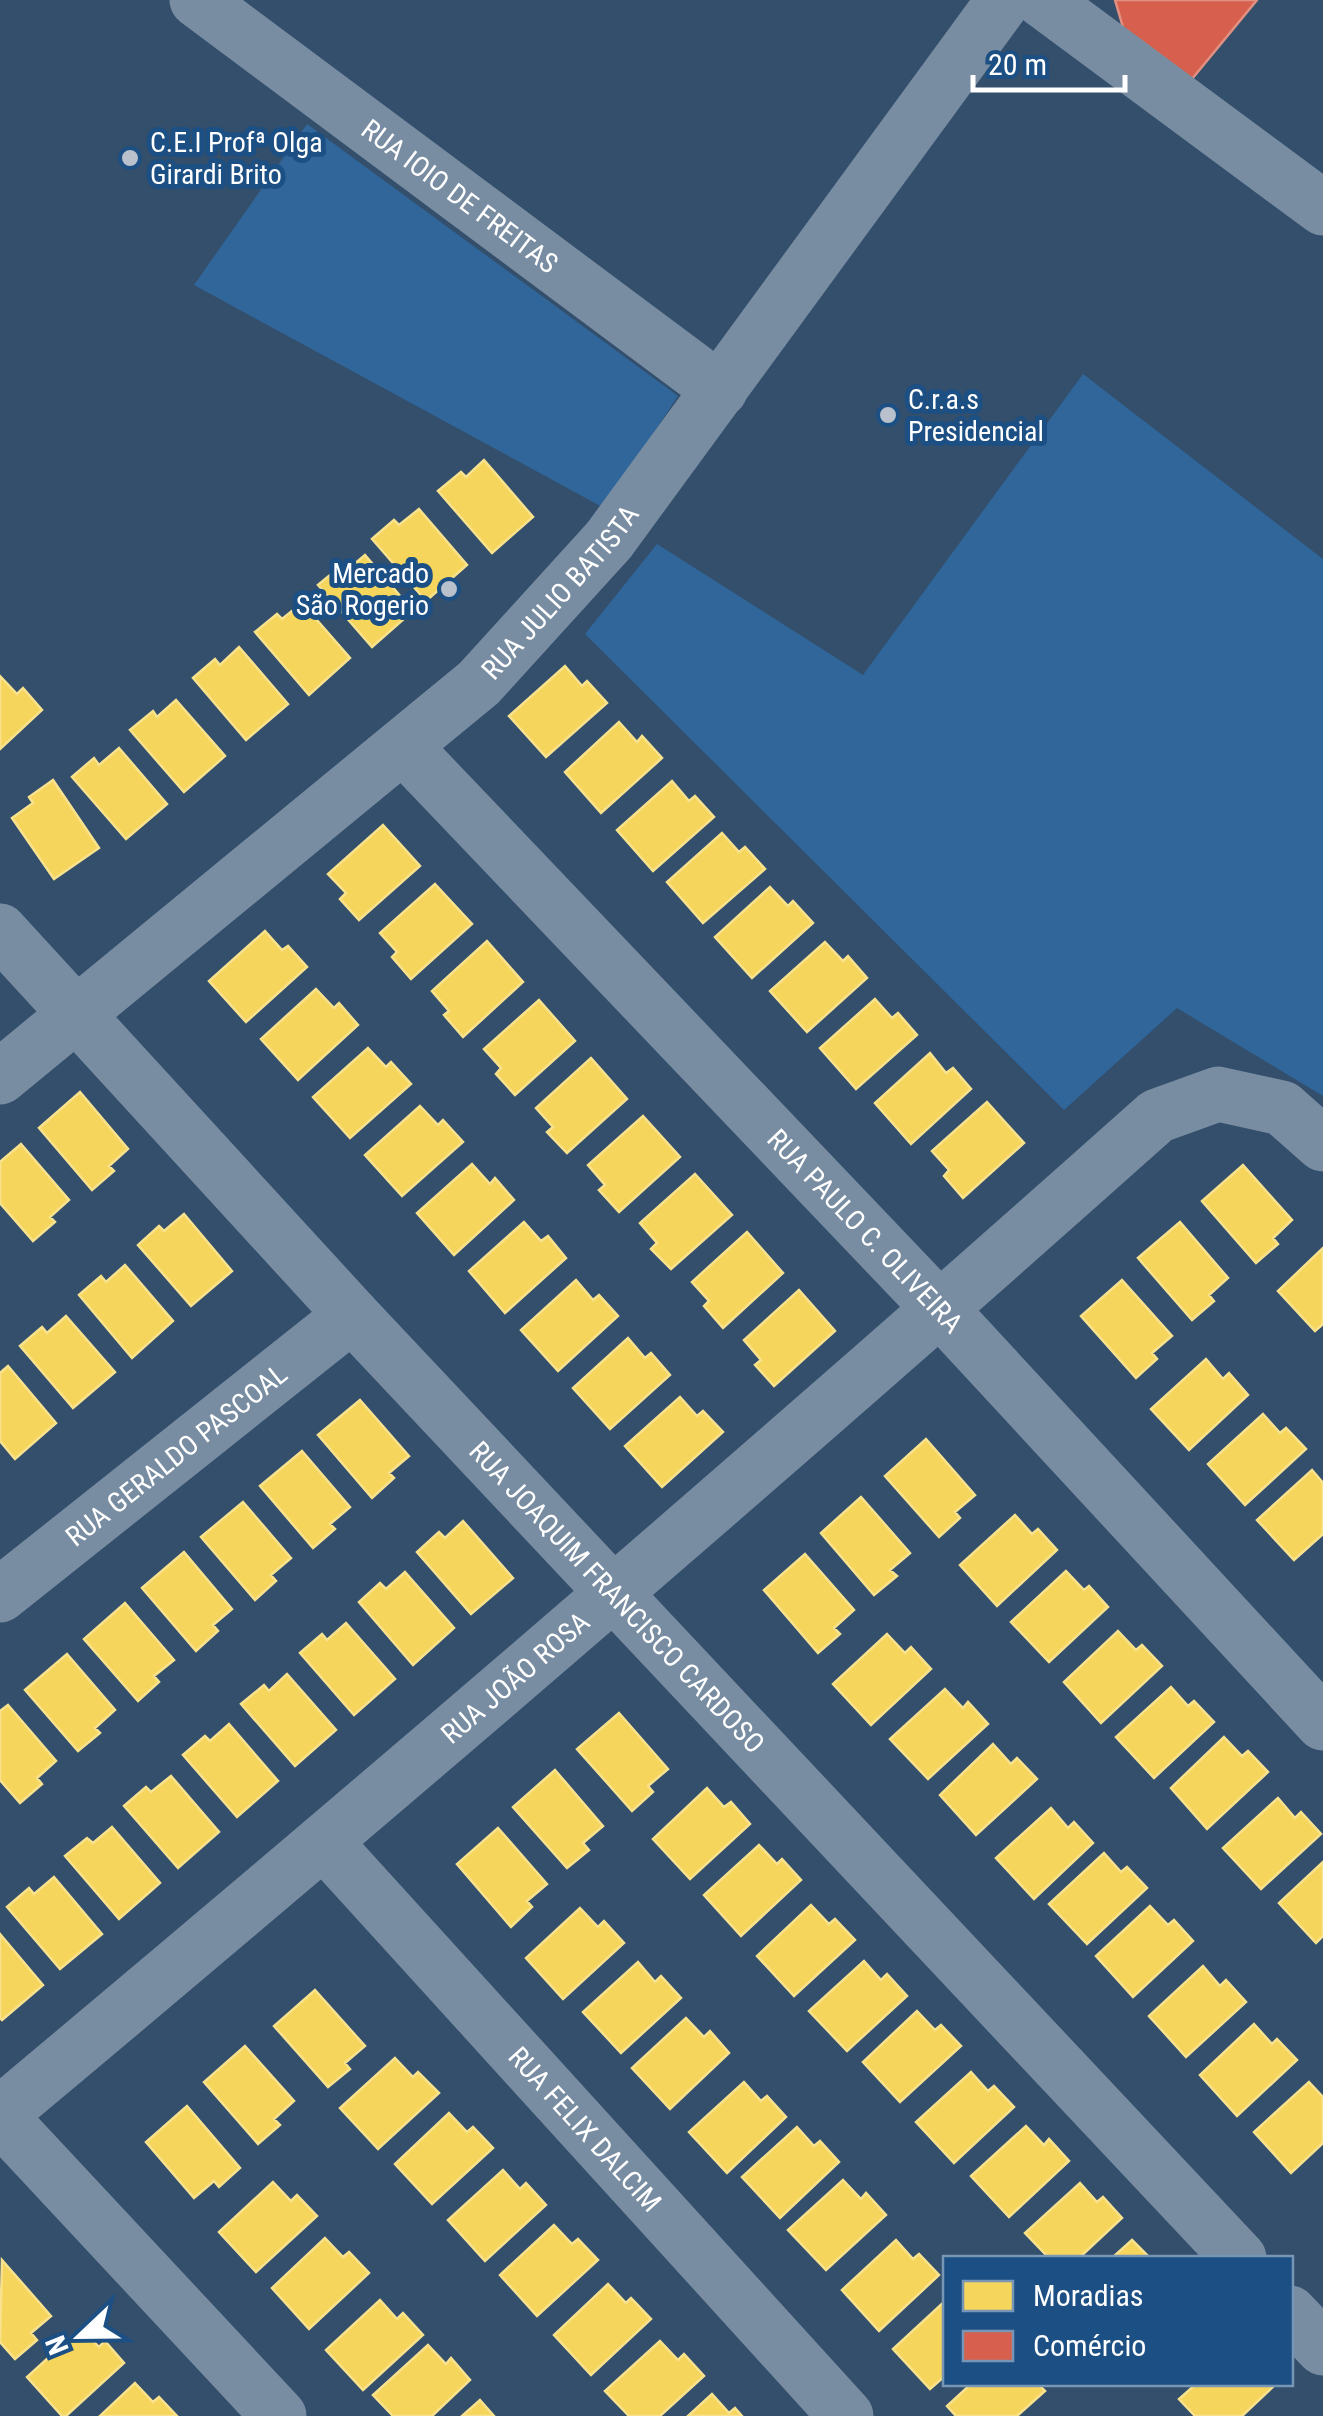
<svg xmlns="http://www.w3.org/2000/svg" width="1323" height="2416" font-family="'Roboto Condensed',sans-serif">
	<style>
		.green { fill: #30669a }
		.homes { fill: #f6d55c; stroke: #f9e28d; stroke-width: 2.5 }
		.shops { fill: #d6604d; stroke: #e29082; stroke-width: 2.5 }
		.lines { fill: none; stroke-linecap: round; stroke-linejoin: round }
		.minor { stroke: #798da2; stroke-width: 55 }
		.poi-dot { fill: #b8c1cc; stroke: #1c4f83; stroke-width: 4 }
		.labels { text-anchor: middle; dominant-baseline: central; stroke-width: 10; stroke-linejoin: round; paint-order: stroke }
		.poi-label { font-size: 28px; fill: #fff; stroke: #1c4f83; text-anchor: start }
		.street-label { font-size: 28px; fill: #fff; stroke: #1c4f83 }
	</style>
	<rect width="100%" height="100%" fill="#334f6c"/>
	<path class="green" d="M307,124L678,396L604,508L194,285Z
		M1083,374L1323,559V1096L1177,1008L1064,1110L585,634L657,544L863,675Z"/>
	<path class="homes" d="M484,460L533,517L492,553L438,491L461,472L466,477Z
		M419,509L467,565L426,601L372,539L394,520L399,525Z
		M365,555L413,611L372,647L318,585L341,566L345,572Z
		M302,603L350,658L309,695L255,632L277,614L282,619Z
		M239,647L288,704L246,740L193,678L215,659L220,665Z
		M565,666L582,686L587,681L607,703L546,757L509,716Z
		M0,676L17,694L23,688L42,710L0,749Z
		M176,700L225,756L184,792L130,730L153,711L157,717Z
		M619,722L637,742L642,736L662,758L601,813L565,772Z
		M119,748L167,804L126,839L72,777L94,758L99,765Z
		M53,780L99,848L54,879L12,818L33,803L29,797Z
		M672,781L689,801L695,796L714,817L653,871L617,830Z
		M383,825L420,866L359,920L340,899L346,893L328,874Z
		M722,833L739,852L745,847L765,869L703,923L667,882Z
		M435,884L472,924L411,979L392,957L397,952L380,933Z
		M770,887L788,906L793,901L813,923L752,978L715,937Z
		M265,931L282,950L288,946L307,967L246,1022L209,981Z
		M487,941L523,982L463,1037L444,1015L449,1011L432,991Z
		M825,942L843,961L848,956L867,978L807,1032L770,991Z
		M316,989L334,1008L339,1003L358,1025L298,1080L261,1039Z
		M875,999L892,1018L898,1013L917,1035L856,1089L820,1048Z
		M539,1000L575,1041L515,1095L496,1074L501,1068L484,1049Z
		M368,1048L386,1067L391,1062L411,1084L350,1138L313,1097Z
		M930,1053L946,1073L953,1068L971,1089L911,1144L875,1103Z
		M591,1058L627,1099L567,1153L547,1132L553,1127L536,1108Z
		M80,1092L128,1149L109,1166L114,1171L92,1190L39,1128Z
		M987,1102L1024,1143L963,1198L944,1176L949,1170L932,1151Z
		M420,1106L438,1125L443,1120L463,1142L402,1196L365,1155Z
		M643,1116L680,1157L619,1212L599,1190L605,1185L588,1165Z
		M21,1144L69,1200L50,1217L55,1222L33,1241L0,1203V1162Z
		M472,1164L490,1184L495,1178L514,1200L454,1255L417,1213Z
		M1243,1165L1292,1220L1273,1238L1278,1244L1256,1263L1202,1201Z
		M695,1174L732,1215L671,1269L651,1249L657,1243L640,1223Z
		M184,1214L232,1271L191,1306L138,1245L159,1226L164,1231Z
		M524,1222L541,1241L548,1236L566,1258L505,1313L469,1271Z
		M1180,1222L1228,1278L1209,1295L1214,1301L1192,1320L1138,1258Z
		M747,1232L783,1273L723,1328L704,1306L709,1301L692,1282Z
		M1323,1248V1324L1315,1331L1278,1291Z
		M125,1265L173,1321L132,1358L79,1295L101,1276L106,1282Z
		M576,1280L593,1300L599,1295L618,1316L558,1371L521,1330Z
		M1122,1280L1172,1336L1152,1353L1157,1359L1136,1378L1081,1316Z
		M799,1290L835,1331L774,1386L755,1365L761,1360L744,1340Z
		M66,1316L115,1372L73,1408L20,1346L42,1327L47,1333Z
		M628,1338L645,1358L651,1353L670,1375L610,1429L573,1388Z
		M1206,1359L1223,1379L1229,1373L1248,1395L1189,1450L1151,1409Z
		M8,1366L56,1423L15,1459L0,1441V1373Z
		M680,1397L697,1416L703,1411L723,1432L662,1487L625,1446Z
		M360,1400L409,1456L389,1473L394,1478L372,1498L318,1435Z
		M1263,1414L1280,1433L1286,1428L1306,1449L1245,1505L1208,1464Z
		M926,1439L975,1495L955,1512L960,1518L939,1537L885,1476Z
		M302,1451L350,1507L330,1524L335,1529L313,1548L260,1486Z
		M1312,1470L1323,1483V1534L1294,1560L1257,1520Z
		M861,1497L910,1553L890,1570L897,1576L874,1595L821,1533Z
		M243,1502L291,1558L271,1575L276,1581L255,1600L201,1537Z
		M1015,1515L1032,1534L1038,1529L1057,1550L997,1606L960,1565Z
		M463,1521L513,1578L471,1614L417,1552L439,1532L445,1538Z
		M184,1552L232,1609L213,1625L218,1631L196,1651L142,1588Z
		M805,1554L854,1610L834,1628L840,1634L818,1653L764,1590Z
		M1066,1571L1084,1590L1089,1586L1108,1607L1049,1662L1011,1622Z
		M405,1572L454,1628L413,1665L359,1602L380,1583L386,1589Z
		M125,1603L174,1660L154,1676L159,1682L138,1701L84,1639Z
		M346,1623L395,1679L354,1715L300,1653L322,1634L327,1640Z
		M1118,1631L1136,1650L1142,1645L1162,1666L1101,1723L1064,1682Z
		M887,1634L905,1653L911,1647L931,1669L871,1725L833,1684Z
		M67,1654L115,1710L95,1728L100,1733L78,1751L25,1690Z
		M287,1674L336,1730L295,1766L241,1704L264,1685L269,1691Z
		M1171,1687L1188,1706L1194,1701L1214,1722L1154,1778L1116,1737Z
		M945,1689L963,1708L968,1702L988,1724L928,1779L890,1739Z
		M8,1705L56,1761L37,1778L42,1784L20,1803L0,1780V1711Z
		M619,1713L668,1769L648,1786L653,1792L632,1811L577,1749Z
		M229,1724L278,1781L237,1817L183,1755L205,1736L210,1741Z
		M1224,1737L1242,1756L1248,1751L1268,1772L1207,1829L1171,1788Z
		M993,1744L1011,1764L1017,1758L1037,1779L976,1835L940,1795Z
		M555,1770L603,1826L583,1843L589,1850L567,1868L513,1807Z
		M171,1776L219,1832L178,1868L124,1806L146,1787L151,1792Z
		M707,1788L724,1807L731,1802L750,1824L690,1879L653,1839Z
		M1278,1798L1295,1818L1301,1812L1321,1834L1261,1889L1223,1848Z
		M1051,1808L1068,1828L1074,1822L1093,1843L1034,1899L996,1858Z
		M112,1827L160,1883L119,1919L65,1856L87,1838L93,1843Z
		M498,1828L547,1884L527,1901L532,1907L511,1927L457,1864Z
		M759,1845L777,1864L782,1859L801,1880L741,1936L704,1895Z
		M1104,1853L1121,1872L1127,1867L1147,1888L1087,1944L1049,1904Z
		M1323,1862V1936L1316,1943L1279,1903Z
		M54,1877L102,1934L60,1969L7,1907L29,1888L34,1894Z
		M811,1905L829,1924L835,1919L855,1940L794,1996L757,1956Z
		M1150,1906L1168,1925L1174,1920L1193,1941L1133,1997L1096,1956Z
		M580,1908L598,1927L604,1921L624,1943L563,1999L526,1958Z
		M0,1934L43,1985L2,2020L0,2018Z
		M864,1961L881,1980L887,1974L907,1996L847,2051L809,2011Z
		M638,1962L655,1982L661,1976L681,1998L621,2053L583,2012Z
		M1203,1966L1220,1986L1226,1980L1246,2002L1186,2057L1149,2016Z
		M315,1990L365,2046L345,2063L350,2069L328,2087L274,2026Z
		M917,2011L935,2030L941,2025L961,2046L900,2102L863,2062Z
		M686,2018L704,2037L710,2031L729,2053L670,2109L632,2068Z
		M1254,2024L1272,2044L1277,2039L1297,2060L1237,2116L1200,2075Z
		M245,2046L294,2101L274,2119L280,2125L258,2144L204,2082Z
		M395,2058L413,2077L418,2072L439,2093L378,2149L340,2108Z
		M971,2072L988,2091L994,2086L1014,2107L954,2163L916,2122Z
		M744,2082L761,2101L767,2096L786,2117L727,2173L689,2132Z
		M1309,2082L1323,2097V2143L1291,2173L1254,2132Z
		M187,2106L240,2168L219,2187L214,2181L194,2198L146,2142Z
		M449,2113L467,2132L473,2127L493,2148L432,2204L395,2164Z
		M1026,2126L1044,2145L1049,2139L1069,2161L1009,2217L971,2176Z
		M797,2127L814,2146L820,2141L839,2162L780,2218L742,2177Z
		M503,2170L520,2189L526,2183L546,2205L485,2261L448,2220Z
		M843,2180L861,2199L866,2193L886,2215L826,2270L788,2230Z
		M273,2182L291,2201L297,2195L317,2216L256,2272L219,2232Z
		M1080,2183L1097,2202L1103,2197L1122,2218L1079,2258H1049L1025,2233Z
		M554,2225L572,2244L578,2239L598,2260L537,2316L500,2275Z
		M325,2238L343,2257L349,2252L369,2273L309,2329L272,2288Z
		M896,2240L913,2259L919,2254L939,2275L879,2331L842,2290Z
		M1132,2240L1150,2258H1112Z
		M2,2260L51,2316L31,2333L37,2340L15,2359L0,2342Z
		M608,2284L626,2303L631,2298L651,2319L591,2375L554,2335Z
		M380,2300L397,2319L403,2313L423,2335L363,2390L326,2350Z
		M946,2300V2375L930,2389L893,2349Z
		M81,2328L99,2347L105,2341L124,2363L66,2416H62L27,2377Z
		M660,2341L678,2360L684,2354L704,2376L660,2416H629L605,2391Z
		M428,2345L446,2364L451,2358L470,2380L432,2416H393L373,2395Z
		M135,2383L153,2402L159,2397L177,2416H100Z
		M971,2384H1038L1045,2391L1017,2416H956L947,2406Z
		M1196,2384H1276L1242,2416H1195L1179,2399Z
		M712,2394L729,2413L735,2408L742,2416H688Z
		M480,2400L494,2416H462Z"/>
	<path class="shops" d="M1115,0H1257L1187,85L1125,34Z"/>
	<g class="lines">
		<g class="minor">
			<path id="s1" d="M197,0L720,390"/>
			<path d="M1042,0L1323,208"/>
			<path id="s2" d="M403,746L940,1309L1323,1723"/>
			<path id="s3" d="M0,931L352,1315L1239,2258"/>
			<path id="s4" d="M0,1077L479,683L609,540L1004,0"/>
			<path id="s5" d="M0,1595L352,1315"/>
			<path id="s6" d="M324,1842L846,2416"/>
			<path id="s7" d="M0,2114C391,1787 777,1455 1157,1116L1218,1094L1282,1108L1323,1144"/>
			<path d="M0,2117L279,2416"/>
			<path d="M1290,2313L1323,2348"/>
		</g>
	</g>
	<g class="poi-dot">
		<circle cx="130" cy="158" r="10"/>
		<circle cx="888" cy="415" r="10"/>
		<circle cx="449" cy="589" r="10"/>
	</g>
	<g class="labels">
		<g class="poi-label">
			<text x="150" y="142">C.E.I Profª Olga<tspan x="150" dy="32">Girardi Brito</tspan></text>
			<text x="908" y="399">C.r.a.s<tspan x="908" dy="32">Presidencial</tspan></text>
			<text x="429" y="573" text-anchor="end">Mercado<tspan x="429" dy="32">São Rogerio</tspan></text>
		</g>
		<g class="street-label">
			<text stroke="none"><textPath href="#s1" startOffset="328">RUA IOIO DE FREITAS</textPath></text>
			<text stroke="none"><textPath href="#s4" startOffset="742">RUA JULIO BATISTA</textPath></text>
			<text stroke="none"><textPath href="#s2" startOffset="670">RUA PAULO C. OLIVEIRA</textPath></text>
			<text stroke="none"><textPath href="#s5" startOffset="225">RUA GERALDO PASCOAL</textPath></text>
			<text stroke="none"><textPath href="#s3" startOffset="908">RUA JOAQUIM FRANCISCO CARDOSO</textPath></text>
			<text stroke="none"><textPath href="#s7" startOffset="675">RUA JOÃO ROSA</textPath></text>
			<text stroke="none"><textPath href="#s6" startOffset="388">RUA FELIX DALCIM</textPath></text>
		</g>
	</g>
	<rect x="943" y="2256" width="350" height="130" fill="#1c4f83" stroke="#7795b5" stroke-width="2.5"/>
	<rect x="963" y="2281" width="50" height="30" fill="#f6d55c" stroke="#7795b5" stroke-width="2.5"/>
	<text x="1033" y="2306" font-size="30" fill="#ffffff">Moradias</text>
	<rect x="963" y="2331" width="50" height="30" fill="#d6604d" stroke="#7795b5" stroke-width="2.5"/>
	<text x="1033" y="2356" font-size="30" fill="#ffffff">Comércio</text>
	<g transform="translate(80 2336) rotate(248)" stroke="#1c4f83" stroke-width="8" paint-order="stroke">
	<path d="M0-8L18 38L0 25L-18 38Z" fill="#ffffff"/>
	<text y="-15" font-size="28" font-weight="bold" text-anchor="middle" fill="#ffffff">N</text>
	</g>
	<path d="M973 75v15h152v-15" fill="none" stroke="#ffffff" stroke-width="5"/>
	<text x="988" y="75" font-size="30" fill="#ffffff" stroke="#1c4f83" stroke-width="8" paint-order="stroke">20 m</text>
</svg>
